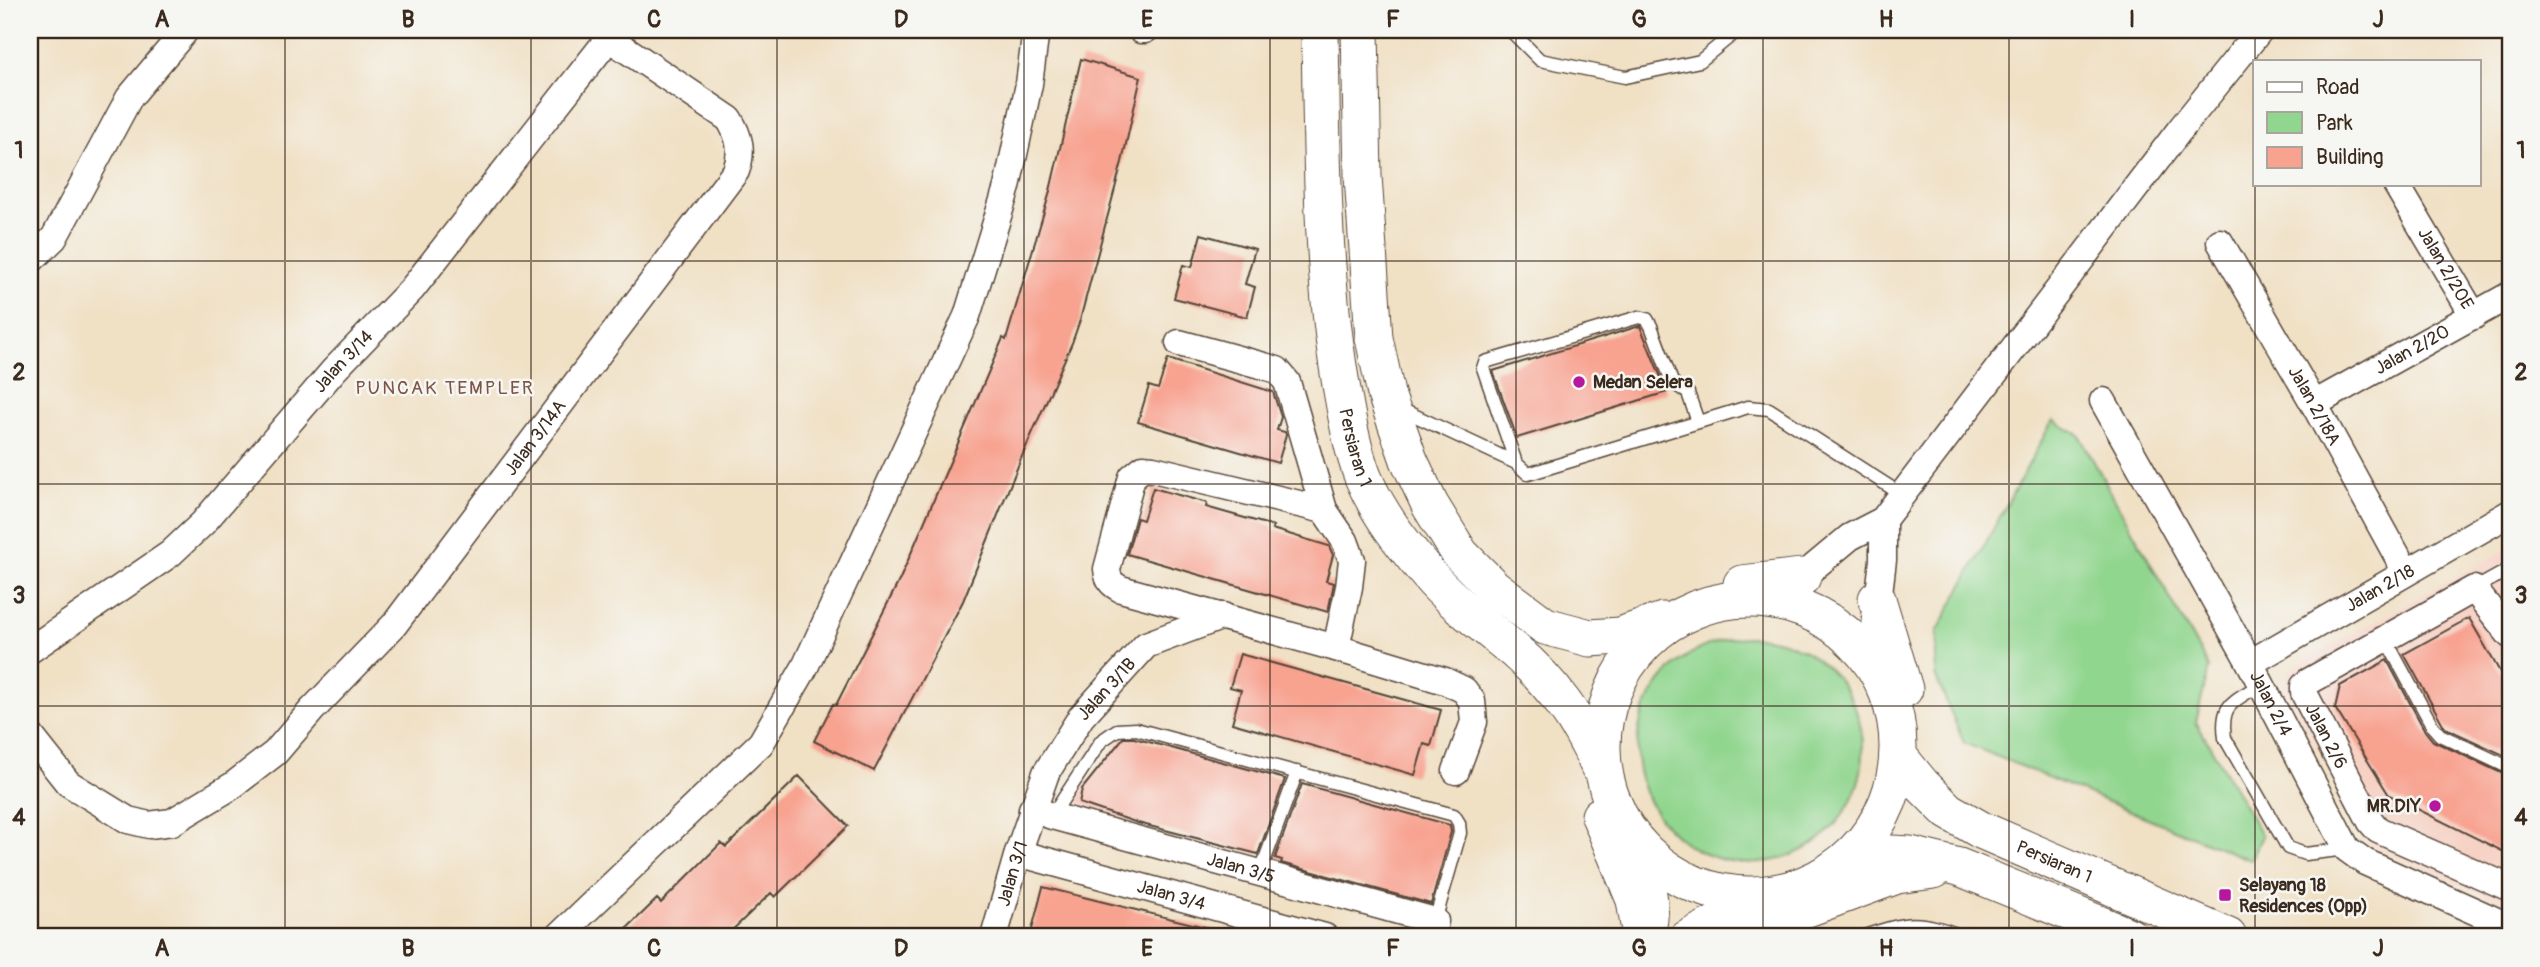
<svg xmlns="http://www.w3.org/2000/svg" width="2540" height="967" font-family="Pangolin,sans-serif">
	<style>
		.built { fill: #f6d2c5 }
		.green { fill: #91d68f; stroke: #668056; stroke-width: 2 }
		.building { fill: #f8a290 }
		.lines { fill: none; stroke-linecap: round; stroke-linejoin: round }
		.service-casing { stroke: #564537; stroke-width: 15 }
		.minor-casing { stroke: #564537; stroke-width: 29 }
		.tertiary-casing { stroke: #564537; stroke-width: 34 }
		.secondary-casing { stroke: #564537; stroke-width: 39 }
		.service { stroke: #fff; stroke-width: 12 }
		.minor { stroke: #fff; stroke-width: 26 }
		.tertiary { stroke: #fff; stroke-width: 32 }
		.secondary { stroke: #fff; stroke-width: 37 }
		.grid { fill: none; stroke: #3b2a1e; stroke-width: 2; stroke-opacity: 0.55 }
		.poi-dot { fill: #b5179e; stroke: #f6f6f2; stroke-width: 2.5 }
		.labels { text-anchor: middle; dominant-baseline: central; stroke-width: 5; stroke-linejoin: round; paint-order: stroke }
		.street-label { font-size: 18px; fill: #3b2a1e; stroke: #f6f6f2 }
		.poi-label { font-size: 18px; font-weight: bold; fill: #3b2a1e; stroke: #f6f6f2; text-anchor: start }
		.neighbourhood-label { font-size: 19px; letter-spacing: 2px; fill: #7d5446; stroke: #f6f6f2 }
		.neatline { fill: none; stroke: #3b2a1e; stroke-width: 2.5 }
		.grid-label { font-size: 23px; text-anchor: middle; font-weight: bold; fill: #3b2a1e }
	</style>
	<rect width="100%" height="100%" fill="#f6f6f2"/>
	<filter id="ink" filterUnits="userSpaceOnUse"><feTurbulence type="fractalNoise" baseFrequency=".0143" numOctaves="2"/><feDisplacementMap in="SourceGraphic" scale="14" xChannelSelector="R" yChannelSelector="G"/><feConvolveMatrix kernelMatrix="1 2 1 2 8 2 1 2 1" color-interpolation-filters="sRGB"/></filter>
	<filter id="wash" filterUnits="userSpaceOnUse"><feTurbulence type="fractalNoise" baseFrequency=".00686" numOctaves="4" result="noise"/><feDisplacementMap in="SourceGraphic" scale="28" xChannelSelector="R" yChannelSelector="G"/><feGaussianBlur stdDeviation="1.57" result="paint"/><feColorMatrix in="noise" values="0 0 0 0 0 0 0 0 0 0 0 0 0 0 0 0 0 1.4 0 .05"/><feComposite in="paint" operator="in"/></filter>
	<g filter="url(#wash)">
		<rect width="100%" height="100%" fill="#f0e0c4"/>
		<path class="built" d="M2510,547V907L2370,845L2284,689L2288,670Z"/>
		<path class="green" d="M2053,420L2079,435L2209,668L2196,722L2262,836L2250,860L1964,743L1935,675L1937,632Z
			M1637 750a113 113 0 1 1 226 0a113 113 0 1 1-226 0Z"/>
		<g id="blocks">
			<path class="building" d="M1081,59L1141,77L1122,162L1080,320L1072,343L1020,461L963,601L874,771L814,741L833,704L836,705L900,579L1003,338L1006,340L1049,195Z
				M1201,234L1255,249L1245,284L1255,287L1247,317L1174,298L1183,265L1192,267Z
				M1640,326L1667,392L1517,438L1493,371Z
				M1168,359L1273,392L1281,417L1277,430L1285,432L1286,435L1278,463L1138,422L1149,386L1158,389Z
				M1153,488L1207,503L1206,507L1273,526L1272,529L1329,546L1333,555L1326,581L1334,583L1328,612L1127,554L1137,518L1143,520Z
				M2469,618L2500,672L2510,677V758L2445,728L2404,654Z
				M1240,654L1441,710L1431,746L1424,744L1415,775L1232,723L1241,690L1230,687Z
				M2387,660L2425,731L2433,741L2510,777V855L2389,795L2335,708L2340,686Z
				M1123,738H1134L1285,779L1258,854L1138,823L1079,803L1082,789Z
				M799,776L848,826L775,897L771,893L725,937H618L657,899L661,903L721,843L726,847Z
				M1302,784L1450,825L1451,832L1431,904L1281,863L1282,860L1275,858Z
				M1043,887L1221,931L1220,937H1030Z"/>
		</g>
	</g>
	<g filter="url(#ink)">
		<use href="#blocks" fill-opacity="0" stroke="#564537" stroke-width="2"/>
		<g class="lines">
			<defs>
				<path id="service" d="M1510,30L1540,60L1625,77L1700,61L1738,30
					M1399,406L1405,411L1516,463L1528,474L1748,407L1769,409L1901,494
					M1516,463L1483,368L1485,362L1639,317L1647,319L1651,326L1672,382L1688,393L1698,422
					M2474,589L2510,569
					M2385,638L2433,727L2440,735L2510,768
					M2261,684C2234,702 2220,702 2225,738L2288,848L2305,854L2347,849
					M1052,816L1101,741L1117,730L1136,729L1454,815L1459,823L1460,833L1435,921
					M1260,873L1297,772
					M1250,937L1256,918
					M1861,937C1909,921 1917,919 1965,937"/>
				<g id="minor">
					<path d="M1141,30H1145"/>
					<path id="s1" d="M2396,184L2474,316"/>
					<path id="s2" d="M2220,242L2314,404L2406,572"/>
					<path d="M30,261L54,238L129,98L186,30"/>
					<path d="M1179,343L1264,366L1277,370L1287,382L1324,510L1345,541L1352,560L1349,587L1336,648"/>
					<path id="s3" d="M2103,401L2250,663L2347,849L2365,862L2510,927"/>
					<path id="s4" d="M2314,404L2510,295"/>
					<path d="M1324,510L1153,469L1143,468L1132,477L1107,569C1108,580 1111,584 1121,589L1336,648L1445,681L1464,690L1472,701L1474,722L1456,771"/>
					<path d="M1787,585L1802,577L1850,537L1883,520L2179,131L2260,30"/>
					<path id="s5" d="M2510,635L2474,589L2308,682L2304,686V693L2371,822L2378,830L2510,888"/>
					<path id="s6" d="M30,650L170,554L203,523L334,370L412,289L609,38"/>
					<path d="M1871,659L1883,560V520"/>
					<path id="s7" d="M2250,663L2510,513"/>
					<path id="s8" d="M30,735L68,783L128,820L149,825L172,822L232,786L275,753L312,710L394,625L736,171C743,151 740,137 729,119L609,38L604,30"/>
					<path id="s9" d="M1032,809L1052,816L1435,921L1432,937"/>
					<path id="s10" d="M1018,853L1325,937"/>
					<path d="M558,937L761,743L805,667L967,316L1007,187L1029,84L1036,30"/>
					<path id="s11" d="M994,937L1018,853L1046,773L1081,717L1146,645L1223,616"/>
				</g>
				<path id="tertiary" d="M1633,839C1644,870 1657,896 1650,929
					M1686,937L1768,894"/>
				<g id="secondary">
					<path id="s12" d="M1320,30C1322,146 1321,264 1340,379C1346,412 1351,446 1363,477C1379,515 1402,543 1428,574C1450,601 1488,628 1515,651C1553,684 1579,720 1599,766"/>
					<path d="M1360,30L1363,176L1374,338L1386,394L1409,460L1430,505L1460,554L1493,587L1545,626L1590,638L1620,636L1663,621"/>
					<path d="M1742,584L1802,577"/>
					<circle cx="1750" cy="747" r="148"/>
					<path d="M1877,599L1904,689"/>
					<path id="s13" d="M1899,757L1921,784L1948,811L1981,830L2228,937"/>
					<path d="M1600,816L1635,900L1641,937"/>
					<path d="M1856,852L1910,855L1959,867L2130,937"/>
					<path d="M1729,937L1897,875L1934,870"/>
				</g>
			</defs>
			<use href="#service" class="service-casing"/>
			<use href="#minor" class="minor-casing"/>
			<use href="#tertiary" class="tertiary-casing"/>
			<use href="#secondary" class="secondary-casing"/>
			<use href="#service" class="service"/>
			<use href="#minor" class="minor"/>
			<use href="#tertiary" class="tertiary"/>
			<use href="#secondary" class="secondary"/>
		</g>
	</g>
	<path class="grid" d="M285,30V937M531,30V937M777,30V937M1024,30V937M1270,30V937M1516,30V937M1763,30V937M2009,30V937M2255,30V61M2255,184V937M30,261H2510M30,484H2510M30,706H2510"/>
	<g class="poi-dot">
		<circle cx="1579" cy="382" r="7"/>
		<circle cx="2435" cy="806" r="7"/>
		<rect x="2218" y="888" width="14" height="14" rx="3.5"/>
	</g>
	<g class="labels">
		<g class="street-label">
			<text stroke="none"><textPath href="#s1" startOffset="98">Jalan 2/20E</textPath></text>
			<text stroke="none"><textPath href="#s4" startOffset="112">Jalan 2/20</textPath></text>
			<text stroke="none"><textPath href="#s6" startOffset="429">Jalan 3/14</textPath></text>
			<text stroke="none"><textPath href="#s2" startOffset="189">Jalan 2/18A</textPath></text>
			<text stroke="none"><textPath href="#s8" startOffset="710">Jalan 3/14A</textPath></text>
			<text stroke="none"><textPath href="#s12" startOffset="420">Persiaran 1</textPath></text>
			<text stroke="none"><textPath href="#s7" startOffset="150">Jalan 2/18</textPath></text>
			<text stroke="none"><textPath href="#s11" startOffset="276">Jalan 3/1B</textPath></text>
			<text stroke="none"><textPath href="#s3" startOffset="346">Jalan 2/4</textPath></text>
			<text stroke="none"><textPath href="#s5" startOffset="310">Jalan 2/6</textPath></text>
			<text stroke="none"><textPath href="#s13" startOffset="191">Persiaran 1</textPath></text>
			<text stroke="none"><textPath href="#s9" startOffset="217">Jalan 3/5</textPath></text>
			<text stroke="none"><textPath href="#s11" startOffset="66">Jalan 3/1</textPath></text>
			<text stroke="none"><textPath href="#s10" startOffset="159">Jalan 3/4</textPath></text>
		</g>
		<g class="poi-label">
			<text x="1593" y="382">Medan Selera</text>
			<text x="2421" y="806" text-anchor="end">MR.DIY</text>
			<text x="2239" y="885">Selayang 18<tspan x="2239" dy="21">Residences (Opp)</tspan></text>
		</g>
		<g class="neighbourhood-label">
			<text x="445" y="388">PUNCAK TEMPLER</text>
		</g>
	</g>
	<rect width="2540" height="967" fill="none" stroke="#f6f6f2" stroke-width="77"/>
	<rect x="2253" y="60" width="228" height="126" fill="#f6f6f2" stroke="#aba49d" stroke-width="2"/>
	<rect x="2267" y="82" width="35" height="10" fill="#ffffff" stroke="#aba49d" stroke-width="2"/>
	<text x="2316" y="94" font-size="21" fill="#3b2a1e">Road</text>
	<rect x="2267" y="112" width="35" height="21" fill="#91d68f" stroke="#aba49d" stroke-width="2"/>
	<text x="2316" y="130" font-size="21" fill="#3b2a1e">Park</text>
	<rect x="2267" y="147" width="35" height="21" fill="#f8a290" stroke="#aba49d" stroke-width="2"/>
	<text x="2316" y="164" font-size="21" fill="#3b2a1e">Building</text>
	<rect x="38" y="38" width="2464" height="890" class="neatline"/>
	<g class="grid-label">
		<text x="162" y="27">A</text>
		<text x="408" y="27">B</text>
		<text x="654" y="27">C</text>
		<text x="901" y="27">D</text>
		<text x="1147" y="27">E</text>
		<text x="1393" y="27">F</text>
		<text x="1639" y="27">G</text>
		<text x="1886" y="27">H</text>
		<text x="2132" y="27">I</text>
		<text x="2378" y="27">J</text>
		<text x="19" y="158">1</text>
		<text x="2521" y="158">1</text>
		<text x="19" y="380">2</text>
		<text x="2521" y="380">2</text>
		<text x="19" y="603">3</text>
		<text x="2521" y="603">3</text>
		<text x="19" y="825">4</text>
		<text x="2521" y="825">4</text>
		<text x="162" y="956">A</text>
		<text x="408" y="956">B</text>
		<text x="654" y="956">C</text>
		<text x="901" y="956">D</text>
		<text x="1147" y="956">E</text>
		<text x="1393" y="956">F</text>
		<text x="1639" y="956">G</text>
		<text x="1886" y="956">H</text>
		<text x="2132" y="956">I</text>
		<text x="2378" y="956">J</text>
	</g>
</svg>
